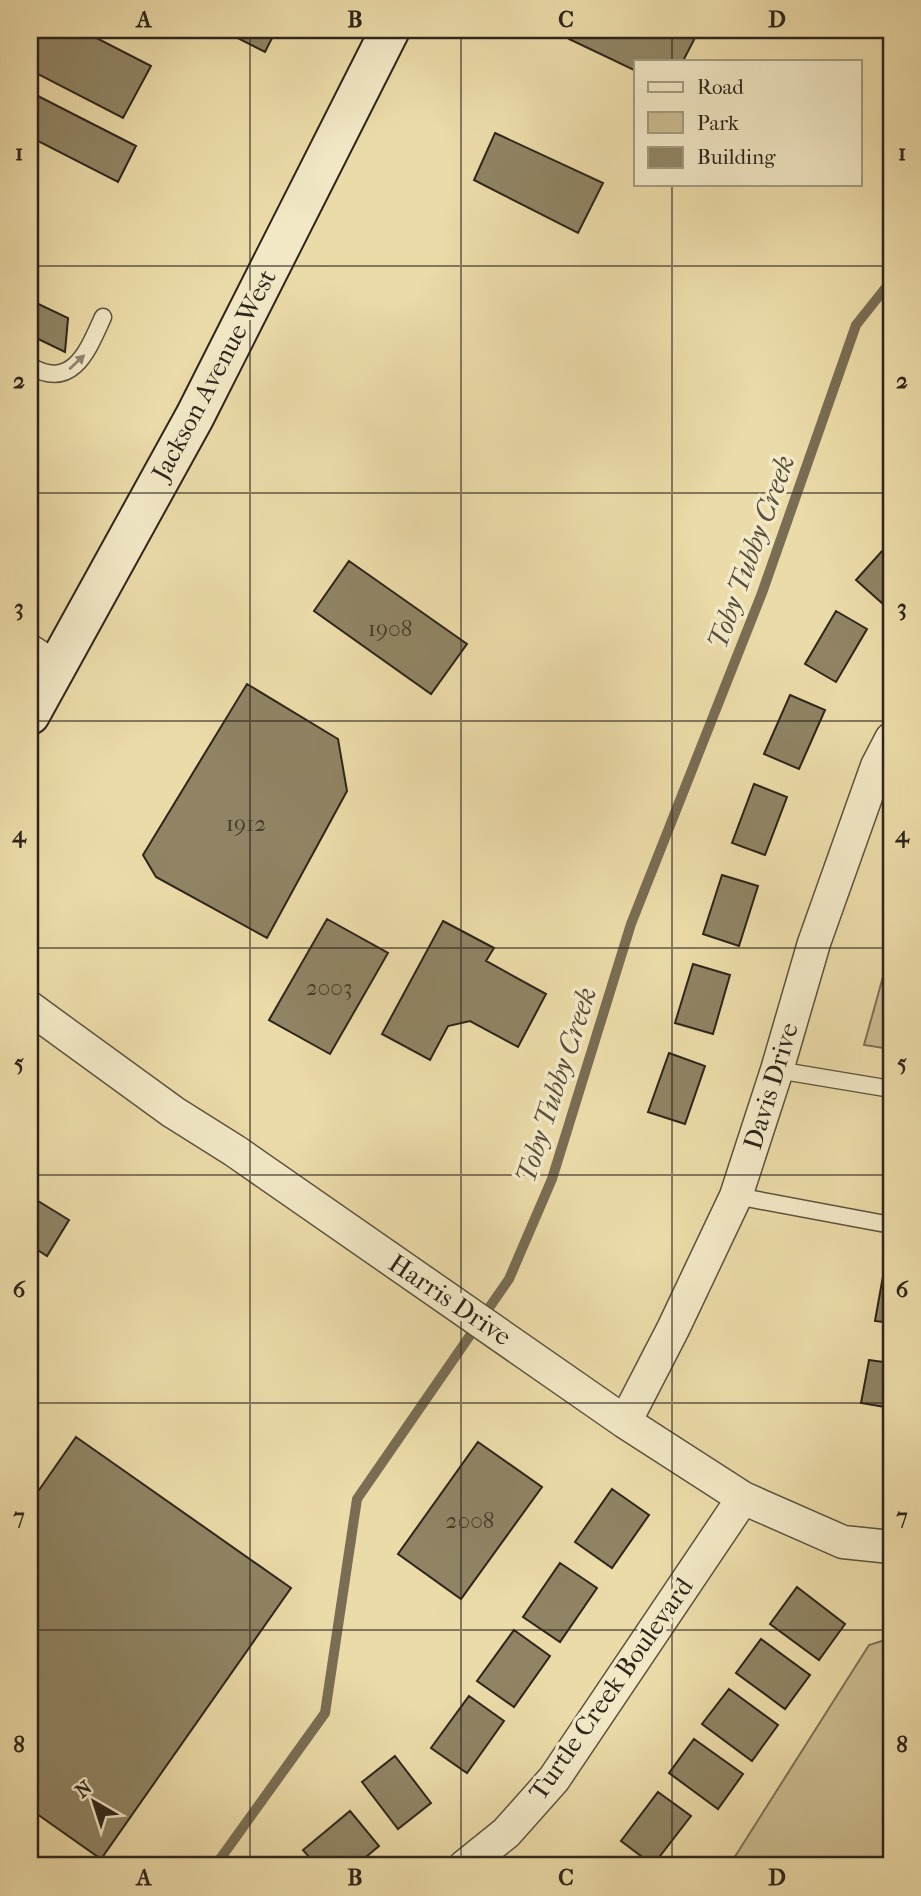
<svg xmlns="http://www.w3.org/2000/svg" width="921" height="1896" font-family="'IM FELL French Canon',serif">
	<style>
		.green { fill: #cbbc90; stroke: #7c7056; stroke-width: 2 }
		.lines { fill: none; stroke-linecap: round; stroke-linejoin: round }
		.stream { stroke: #796d53; stroke-width: 10 }
		.building { fill: #908464; stroke: #2e251b; stroke-width: 2 }
		.lane-casing { stroke: #5d523e; stroke-width: 19 }
		.street-casing { stroke: #5d523e; stroke-width: 35 }
		.secondary-casing { stroke: #2e251b; stroke-width: 42 }
		.lane { stroke: #f2e8c6; stroke-width: 16 }
		.street { stroke: #f2e8c6; stroke-width: 32 }
		.secondary { stroke: #f2e8c6; stroke-width: 38 }
		.oneway { fill: #908670 }
		.grid { fill: none; stroke: #2e251b; stroke-width: 2; stroke-opacity: 0.55 }
		.labels { text-anchor: middle; dominant-baseline: central; stroke-width: 7; stroke-linejoin: round; paint-order: stroke }
		.number-label { font-size: 23px; fill: #463d2d }
		.street-label { font-size: 26px; fill: #2e251b; stroke: #f2e8c6 }
		.water-label { font-size: 28px; font-style: italic; fill: #5a4f3c; stroke: #f2e8c6 }
		.neatline { fill: none; stroke: #2e251b; stroke-width: 2.5 }
		.grid-label { font-size: 23px; text-anchor: middle; font-weight: bold; fill: #2e251b }
	</style>
	<rect width="100%" height="100%" fill="#ebdba8"/>
	<filter id="stains"><feTurbulence type="fractalNoise" baseFrequency=".00286" numOctaves="4"/><feColorMatrix values="0 0 0 0 .2 0 0 0 0 .09 0 0 0 0 .02 0 0 0 .5 -.17"/></filter>
	<radialGradient id="worn" r=".72"><stop offset=".6" stop-color="#630" stop-opacity="0"/><stop offset="1" stop-color="#630" stop-opacity=".3"/></radialGradient>
	<path class="green" d="M891,948V1049L864,1045Z
		M891,1638V1866H729L869,1645Z"/>
	<g class="lines">
		<path class="stream" d="M215,1866L325,1713L357,1499L509,1279L552,1179L631,924L762,593L856,325L891,281"/>
	</g>
	<path class="building" d="M30,30H81L151,66L123,118L30,70Z
		M222,30H276L265,52Z
		M573,30H699L683,61H636V71L569,39Z
		M30,92L136,146L118,182L30,137Z
		M495,133L603,183L578,233L474,180Z
		M30,300L68,318L65,352L30,335Z
		M891,541V595L883,604L856,580Z
		M349,561L467,644L431,694L314,611Z
		M836,611L867,629L836,682L805,664Z
		M247,684L338,739L347,791L267,938L156,877L143,855Z
		M790,695L825,710L799,769L764,754Z
		M754,784L787,797L765,855L732,843Z
		M722,875L758,886L739,946L703,934Z
		M327,919L388,953L330,1054L269,1020Z
		M443,921L494,948L486,961L546,994L518,1047L470,1021L448,1026L430,1060L382,1034Z
		M693,964L730,975L713,1034L675,1023Z
		M669,1053L705,1066L685,1124L648,1112Z
		M30,1196L69,1220L47,1256L30,1245Z
		M883,1276L891,1277V1323L875,1321Z
		M869,1360L891,1363V1408L861,1403Z
		M76,1437L291,1588L101,1859L30,1809V1503Z
		M478,1442L542,1487L461,1599L398,1554Z
		M612,1489L649,1515L612,1568L575,1542Z
		M560,1563L597,1588L560,1642L523,1617Z
		M797,1587L845,1624L819,1660L770,1624Z
		M514,1630L550,1656L514,1707L477,1681Z
		M761,1639L810,1675L785,1709L736,1673Z
		M729,1689L778,1725L752,1761L702,1724Z
		M469,1696L504,1721L467,1773L431,1748Z
		M694,1739L743,1774L718,1809L669,1773Z
		M395,1756L431,1803L398,1829L362,1782Z
		M658,1792L691,1816L653,1865L621,1841Z
		M350,1811L379,1846L355,1866H317L303,1850Z"/>
	<g class="lines">
		<defs>
			<path id="lane" d="M30,366C73,391 88,350 103,317
				M777,1070L891,1089
				M736,1196L891,1225"/>
			<path id="street" d="M30,651L56,668
				M30,1008L173,1112L235,1151L625,1422L743,1498L843,1542L891,1547
				M625,1422L673,1329L736,1196L777,1070L814,943L877,766L891,739
				M465,1866L506,1833L554,1779L743,1498"/>
			<path id="secondary" d="M30,715L195,416L390,30"/>
		</defs>
		<use href="#lane" class="lane-casing"/>
		<use href="#street" class="street-casing"/>
		<use href="#secondary" class="secondary-casing"/>
		<use href="#lane" class="lane"/>
		<use href="#street" class="street"/>
		<use href="#secondary" class="secondary"/>
	</g>
	<defs><path id="oneway-solid" d="M-6-.8H1V-3.2L6.5 0L1 3.2V.8H-6Z" transform="scale(1.75)"/></defs>
	<use class="oneway" href="#oneway-solid" transform="translate(77 362) rotate(-43)"/>
	<path class="grid" d="M250,30V1866M461,30V1866M672,30V61M672,184V1866M30,266H891M30,493H891M30,721H891M30,948H891M30,1175H891M30,1403H891M30,1630H891"/>
	<g class="labels">
		<g class="number-label">
			<text x="390" y="628">1908</text>
			<text x="246" y="823">1912</text>
			<text x="329" y="987">2003</text>
			<text x="470" y="1520">2008</text>
		</g>
		<g class="street-label">
			<text transform="translate(214 375) rotate(-62)">Jackson Avenue West</text>
			<text transform="translate(771 1086) rotate(-73)">Davis Drive</text>
			<text transform="translate(450 1300) rotate(34)">Harris Drive</text>
			<text transform="translate(611 1689) rotate(-55)">Turtle Creek Boulevard</text>
		</g>
		<g class="water-label">
			<text transform="translate(751 552) rotate(-70)">Toby Tubby Creek</text>
			<text transform="translate(556 1085) rotate(-72)">Toby Tubby Creek</text>
		</g>
	</g>
	<rect width="921" height="1896" fill="none" stroke="#ebdba8" stroke-width="77"/>
	<rect x="634" y="60" width="228" height="126" fill="#f2e8c6" stroke="#a49a82" stroke-width="2"/>
	<rect x="648" y="82" width="35" height="10" fill="#f2e8c6" stroke="#a49a82" stroke-width="2"/>
	<text x="697" y="94" font-size="21" fill="#2e251b">Road</text>
	<rect x="648" y="112" width="35" height="21" fill="#cbbc90" stroke="#a49a82" stroke-width="2"/>
	<text x="697" y="130" font-size="21" fill="#2e251b">Park</text>
	<rect x="648" y="147" width="35" height="21" fill="#908464" stroke="#a49a82" stroke-width="2"/>
	<text x="697" y="164" font-size="21" fill="#2e251b">Building</text>
	<g transform="translate(94 1802) rotate(321)" stroke="#f2e8c6" stroke-width="5" paint-order="stroke">
	<path d="M0-5L12 26L0 18L-12 26Z" fill="#2e251b"/>
	<text y="-10" font-size="19" font-weight="bold" text-anchor="middle" fill="#2e251b">N</text>
	</g>
	<rect x="38" y="38" width="845" height="1819" class="neatline"/>
	<g class="grid-label">
		<text x="144" y="27">A</text>
		<text x="355" y="27">B</text>
		<text x="566" y="27">C</text>
		<text x="777" y="27">D</text>
		<text x="19" y="160">1</text>
		<text x="902" y="160">1</text>
		<text x="19" y="388">2</text>
		<text x="902" y="388">2</text>
		<text x="19" y="615">3</text>
		<text x="902" y="615">3</text>
		<text x="19" y="842">4</text>
		<text x="902" y="842">4</text>
		<text x="19" y="1070">5</text>
		<text x="902" y="1070">5</text>
		<text x="19" y="1297">6</text>
		<text x="902" y="1297">6</text>
		<text x="19" y="1524">7</text>
		<text x="902" y="1524">7</text>
		<text x="19" y="1752">8</text>
		<text x="902" y="1752">8</text>
		<text x="144" y="1885">A</text>
		<text x="355" y="1885">B</text>
		<text x="566" y="1885">C</text>
		<text x="777" y="1885">D</text>
	</g>
	<rect width="100%" height="100%" filter="url(#stains)"/>
	<rect width="100%" height="100%" fill="url(#worn)"/>
</svg>
